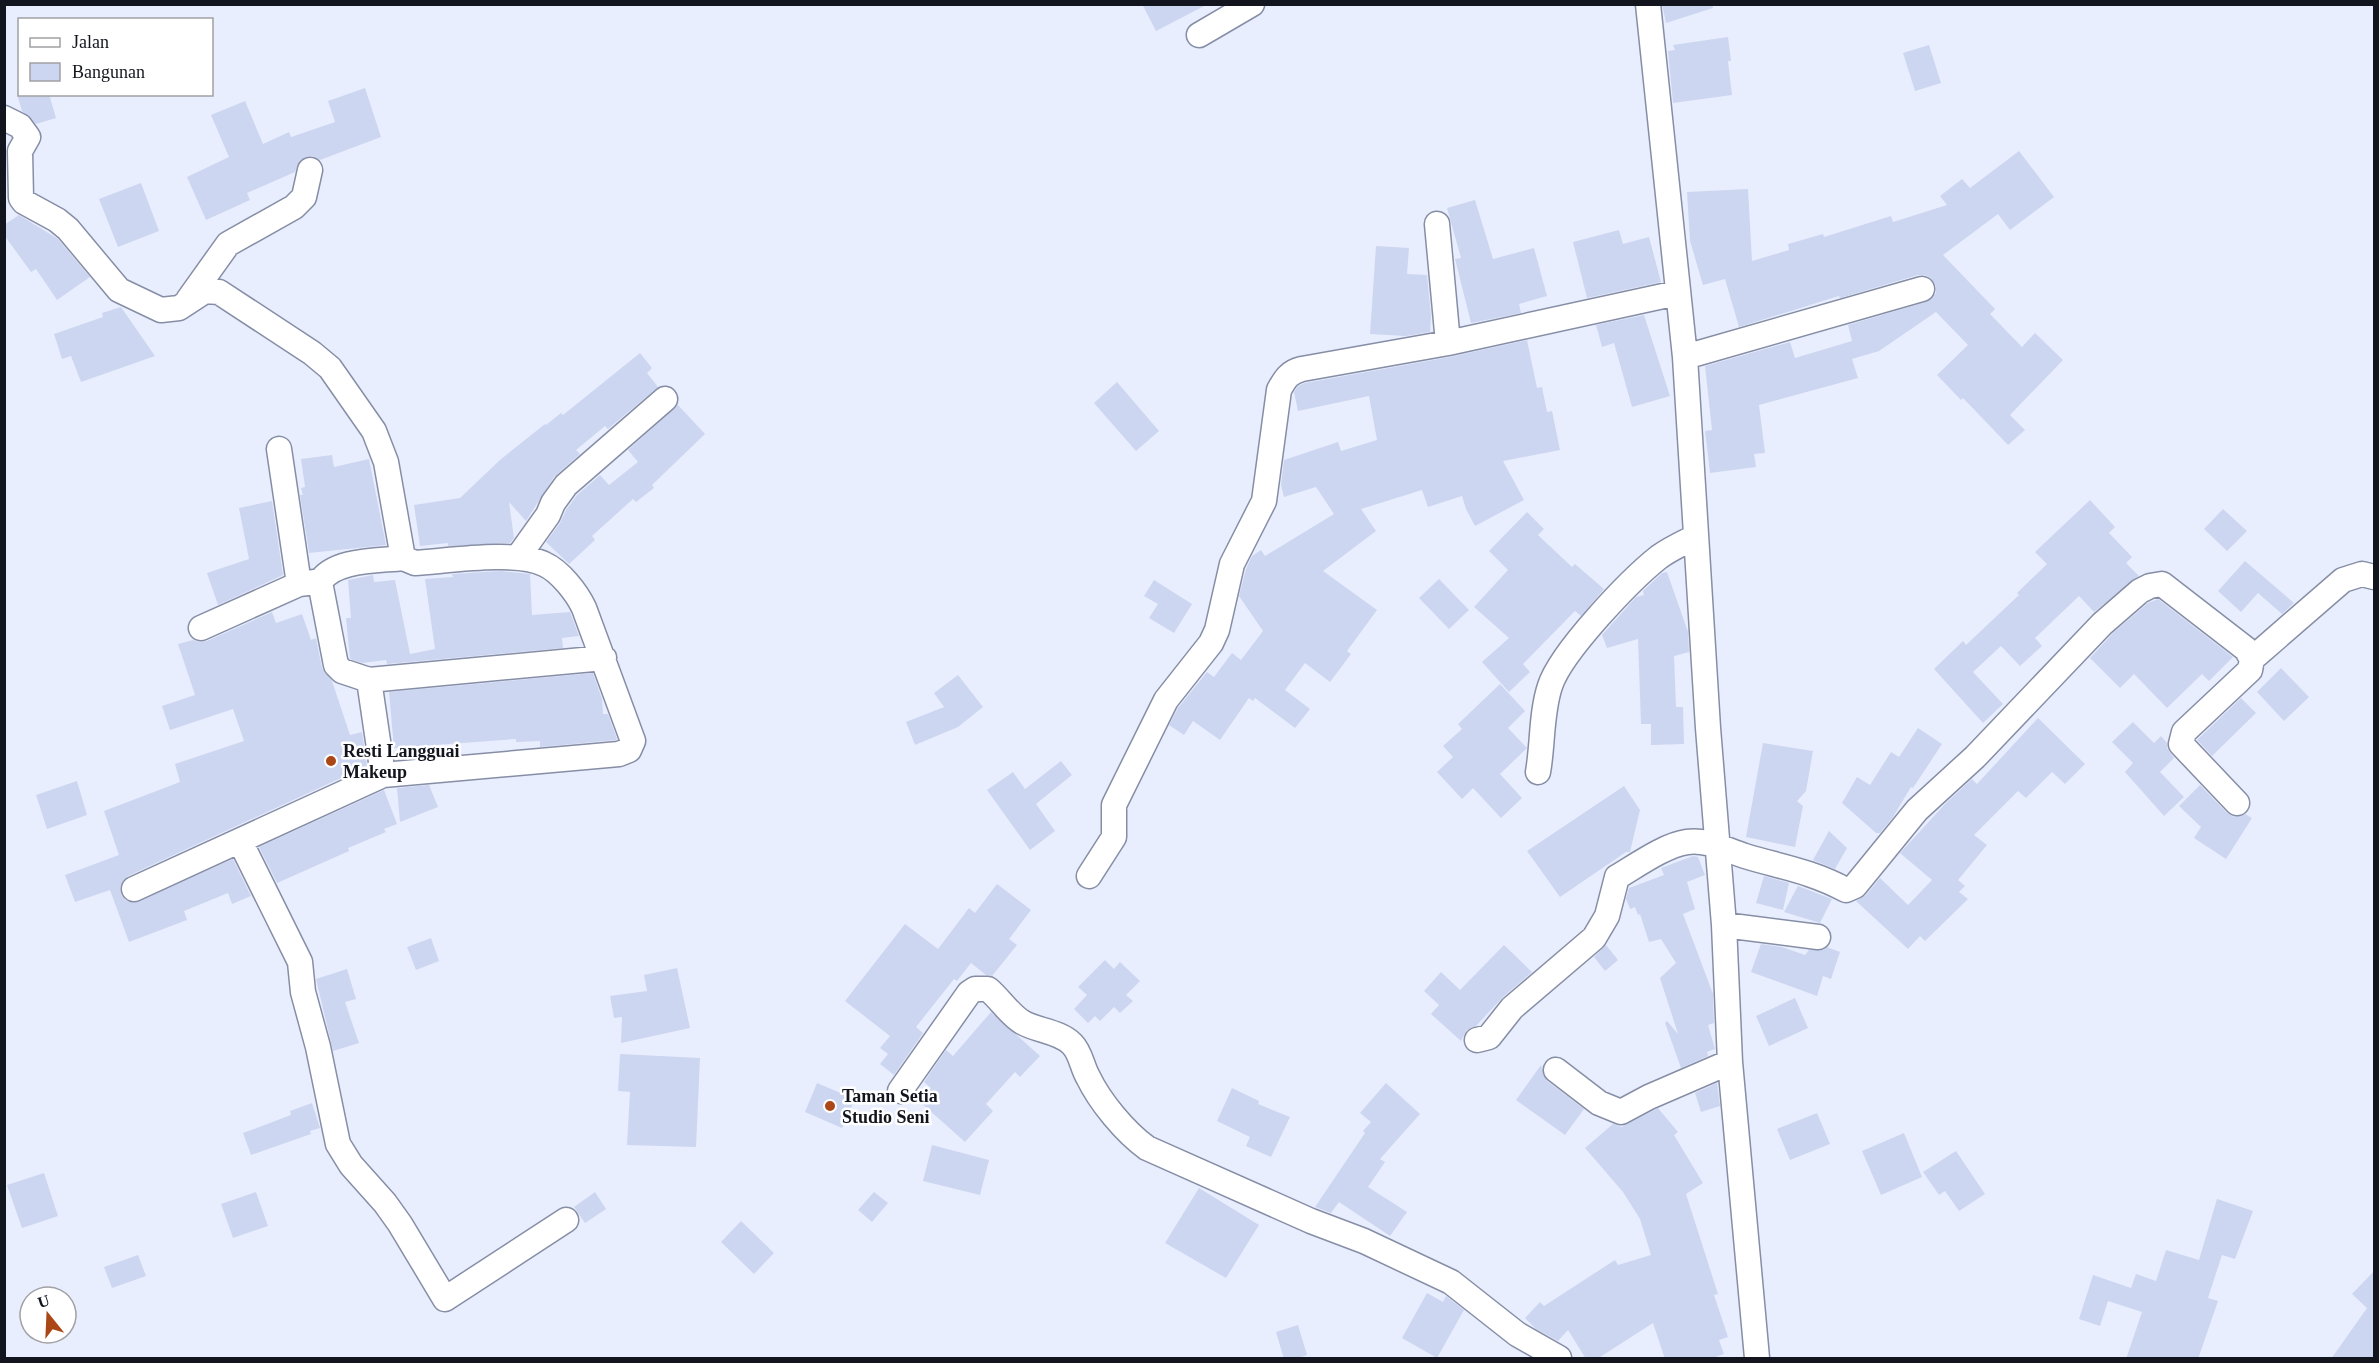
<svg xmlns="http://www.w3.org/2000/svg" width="2379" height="1363" font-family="Georgia,serif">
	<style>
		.building { fill: #cdd6f0 }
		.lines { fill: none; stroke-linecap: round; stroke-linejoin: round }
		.minor-casing { stroke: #868ea6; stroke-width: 27 }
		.minor { stroke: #fff; stroke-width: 24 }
		.poi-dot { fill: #ab4616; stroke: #fff; stroke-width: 2 }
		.labels { text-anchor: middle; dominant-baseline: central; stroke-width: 5; stroke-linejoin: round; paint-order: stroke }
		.poi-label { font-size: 18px; font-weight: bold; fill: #13151e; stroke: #fff; text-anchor: start }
	</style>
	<rect width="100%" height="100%" fill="#e8eefe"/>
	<path class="building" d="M1142,4H1208L1156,31Z
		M1662,4H1712L1713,8L1666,23Z
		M1728,37L1731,61H1728L1732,95L1673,103L1668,51L1675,50L1673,45Z
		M1929,45L1941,83L1915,91L1903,53Z
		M365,88L381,137L320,160L313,156L305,157L299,161L295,172L247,193L250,200L206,220L187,177L229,157L211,115L245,101L263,144L289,132L291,137L335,122L328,101Z
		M17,94H49L56,118L36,124L22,111Z
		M2019,151L2054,197L2010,230L1998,214L1943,255L1995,309L1990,314L2022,347L2035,333L2063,360L2010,415L2025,430L2008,445L1963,398L1961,400L1937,375L1968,345L1936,312L1879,351L1852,359L1858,378L1759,405L1765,453L1754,454L1756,467L1710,473L1705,431L1712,430L1705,366L1790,342L1795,358L1852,341L1848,325L1926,302L1936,293V286L1931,278L1925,275H1918L1840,298L1839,296L1739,327L1725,279L1703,285L1690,241L1687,192L1748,189L1752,261L1789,250L1788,244L1823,234L1824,237L1891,216L1893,222L1947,205L1940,196L1962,179L1970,188Z
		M141,183L159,231L118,247L99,199Z
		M1475,200L1493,259L1534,248L1547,296L1519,304L1521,313L1471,323L1455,259L1461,258L1447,208Z
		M19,215L58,239L90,277L57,300L36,269L31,272L4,235V225Z
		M1619,230L1623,244L1649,237L1661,282L1587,298L1573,242Z
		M1376,246L1409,248L1407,274L1427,275L1431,316L1430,332L1406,336L1370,334Z
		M121,307L155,356L81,382L71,356L62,359L54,334L103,317L102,313Z
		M1644,315L1670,396L1632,407L1614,343L1602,347L1596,325Z
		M1527,340L1537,388L1542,387L1547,412L1552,411L1560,450L1503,461L1524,500L1475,526L1466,509L1462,496L1428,507L1422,490L1361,509L1376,531L1323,571L1377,610L1347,651L1351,654L1330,682L1305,663L1285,690L1310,709L1295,728L1255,698L1253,701L1249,698L1220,740L1193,721L1184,735L1169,725L1178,708L1207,672L1214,677L1232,653L1241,660L1263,631L1239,596L1246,569L1252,556L1261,550L1265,556L1334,514L1316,487L1284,497L1281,485L1284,460L1338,442L1341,451L1377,440L1369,396L1298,411L1294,392L1298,386L1305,383L1450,357Z
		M640,353L652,368L647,373L658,387L608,429L605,426L576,450L580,454L554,477L526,521L509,502L514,538L510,543L448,546V543L420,546L414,505L460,498L500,460L545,424L546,425L561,413L563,415Z
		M1117,382L1159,431L1136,451L1094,403Z
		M678,405L705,434L652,485L654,488L636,502L633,499L592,536L595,540L569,564L546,542L560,523L566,510L577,495L600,475L609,485L638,462L628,450Z
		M332,455L334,467L369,459L386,545L309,553L300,495H303L301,488L305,487L301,459Z
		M2090,500L2115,527L2109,533L2132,557L2126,563L2139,576L2094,612L2079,596L2035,638L2042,646L2020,666L2001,646L1973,672L2003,704L1983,723L1934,669L1963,641L1966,645L2019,595L2017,593L2047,564L2035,552Z
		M272,501L283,575L218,605L207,573L249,559L239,508Z
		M2223,509L2247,531L2227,551L2204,529Z
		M1527,512L1544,529L1538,535L1572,567L1575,564L1604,589L1581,616L1575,611L1523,664L1530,672L1509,692L1482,662L1509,638L1474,607L1508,570L1489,551Z
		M2245,561L2294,603L2282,614L2258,593L2241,612L2218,591Z
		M500,571L530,574L532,615L570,612L579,636L562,638L563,648L387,664L386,660L362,663L350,659L346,618H351L348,580L373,575L374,582L395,580L410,654L435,649L425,579L453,577L452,574Z
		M1667,572L1688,632L1689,652L1674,656L1676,707H1683L1684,744L1651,745V724H1641L1638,639L1607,648L1602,635L1636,597L1644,595L1643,591L1662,573Z
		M1439,579L1469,610L1449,629L1419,598Z
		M1154,580L1192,604L1174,633L1149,618L1158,604L1144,596Z
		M2158,599L2233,657L2209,681L2202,674L2167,708L2134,674L2120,688L2090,658L2113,633L2148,603Z
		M272,612L276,623L302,614L311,640L316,638L322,668L332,681L350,735L362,732L367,766L128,876L120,887L121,894L125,900L133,903L233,859L251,896L232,904L228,893L184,911L187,920L129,942L110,890L75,902L65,875L119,855L104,811L180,782L175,764L244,741L233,709L170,730L162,706L195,695L178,644L193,640L200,642L207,641Z
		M2281,668L2309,697L2284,721L2257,692Z
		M593,673L602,699L603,714H608L617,739L616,740L540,747V741L516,742V739L394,748L389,692Z
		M958,675L983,707L958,727L915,745L906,722L944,707L934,693Z
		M1500,684L1525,711L1508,728L1527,748L1500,774L1522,798L1501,818L1473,788L1462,799L1437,772L1453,757L1443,746L1462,729L1458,724Z
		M2241,698L2256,713L2212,756L2197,740Z
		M2038,718L2085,764L2065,784L2052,772L2026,798L2018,791L1974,835L1987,845L1958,880L1965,886L1959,892L1968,899L1925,941L1920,936L1908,949L1856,901L1866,895L1880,878L1908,905L1932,880L1900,853L1946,803L1972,779L1977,784Z
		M2133,722L2154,743L2161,736L2167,743V748L2174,758L2160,772L2184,797L2164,816L2125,772L2133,763L2112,742Z
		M1918,728L1942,744L1913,788L1911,787L1893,817L1880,833H1876L1842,803L1857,777L1870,785L1891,752L1899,757Z
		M1763,743L1813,751L1806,791L1797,801L1803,806L1795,847L1746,837Z
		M1061,761L1072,775L1036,804L1055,831L1030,850L987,790L1013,772L1025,789Z
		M77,781L87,815L47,829L36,795Z
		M429,785L438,807L400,822L397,788Z
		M2200,785L2227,813L2234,817L2245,814L2252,818L2226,859L2194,838L2201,827L2179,806Z
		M1624,786L1640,810L1630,852H1626L1560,897L1527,851Z
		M384,790L397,824L384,829L386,832L348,848L349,851L277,883L259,847Z
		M1829,831L1847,848L1835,869L1813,860Z
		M1693,856L1698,857L1705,875L1687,882L1695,909L1683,914L1713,994L1714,1023L1708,1025L1715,1049L1707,1052L1708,1056L1681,1068L1665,1023L1667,1021L1678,1034L1660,978L1676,963L1661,939L1649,942L1640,914L1638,915L1635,907L1630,909L1626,899L1629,888L1664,875L1661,868Z
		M1764,876L1789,883L1783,910L1756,903Z
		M997,884L1031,910L1009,939L1017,945L992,976L986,975L971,963L957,981L954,979L916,1027L923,1033L894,1075L880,1064L888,1054L880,1048L890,1036L845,1001L905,924L938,949L969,908L975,913Z
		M1798,886L1832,899L1820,923L1784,912Z
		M431,938L439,961L416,970L407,947Z
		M1761,944L1782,947L1805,955L1809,950H1823L1827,947L1840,952L1831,979L1823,976L1817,996L1751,972Z
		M1504,945L1532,972L1503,997L1476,1026L1467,1030L1461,1041L1431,1014L1439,1005L1424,991L1441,972L1460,990Z
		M1606,945L1618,960L1605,971L1594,957Z
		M1105,960L1114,969L1120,962L1140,981L1126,995L1133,1001L1120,1013L1114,1007L1100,1021L1095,1016L1088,1023L1074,1009L1087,995L1078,987Z
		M677,968L690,1028L621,1043L622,1017L614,1018L610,996L647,991L644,975Z
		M347,969L356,999L345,1002L359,1043L333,1051L316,979Z
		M1795,998L1808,1028L1769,1046L1756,1016Z
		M991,1012L1040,1056L1020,1077L1015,1072L986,1104L993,1111L965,1142L919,1101L931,1088L924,1082L946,1050L953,1056Z
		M620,1054L700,1058L696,1147L627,1145L630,1092L618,1091Z
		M1541,1065L1547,1081L1584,1109L1565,1135L1516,1100Z
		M817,1083L855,1099L842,1128L805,1112Z
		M1386,1083L1420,1114L1380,1159L1385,1162L1368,1187L1407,1212L1390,1236L1339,1202L1331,1213L1315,1207L1365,1133L1363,1131L1371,1122L1360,1113Z
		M1717,1083L1720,1106L1701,1112L1695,1093Z
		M1232,1088L1259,1101L1258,1104L1290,1117L1271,1157L1246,1146L1250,1137L1217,1121Z
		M312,1103L320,1128L310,1131L311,1134L251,1155L243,1133L291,1115L290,1111Z
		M1658,1108L1678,1132L1674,1135L1703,1183L1686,1194L1718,1294L1714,1295L1728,1337L1719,1340L1724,1354L1710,1359H1665L1653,1323L1597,1359H1586L1568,1330L1558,1341L1536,1329L1525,1318L1540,1302L1544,1306L1615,1260L1618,1265L1651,1255L1640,1219L1623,1192L1585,1148L1613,1124L1622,1127Z
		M1817,1113L1830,1144L1790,1160L1777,1129Z
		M1904,1133L1922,1177L1881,1195L1862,1151Z
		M932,1145L989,1160L980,1195L923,1181Z
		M1956,1151L1985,1194L1959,1211L1945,1191L1939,1195L1923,1172Z
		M44,1173L58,1216L22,1228L7,1185Z
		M1199,1188L1259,1225L1226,1278L1165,1243Z
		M256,1192L268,1226L233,1238L221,1204Z
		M595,1192L606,1209L585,1223L574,1207Z
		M874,1192L888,1203L872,1222L858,1210Z
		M2217,1199L2253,1211L2235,1259L2222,1255L2208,1298L2218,1301L2198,1359H2126L2142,1312L2108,1301L2100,1326L2079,1319L2093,1275L2131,1288L2136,1274L2156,1281L2166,1250L2199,1260Z
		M741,1221L774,1253L754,1274L721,1242Z
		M138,1255L146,1276L112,1288L104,1267Z
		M2374,1271V1359H2331L2367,1308L2352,1294Z
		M1427,1293L1443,1302L1446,1296L1464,1310L1437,1358L1402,1338Z
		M1298,1325L1307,1355L1295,1359H1284L1276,1332Z"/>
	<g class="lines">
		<defs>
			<path id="minor" d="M1648,4L1685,357L1708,728L1724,925L1730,1062L1757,1358
				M1199,35L1252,4
				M4,118L20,126L28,137L20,151L21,198L24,202L57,220L68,229L119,290L161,310L179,308L205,291L219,292L312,353L330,368L374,431L386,462L403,558L415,563C447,561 517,550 544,564C560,571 577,593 584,608L633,741L629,750L619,754L383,775L134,889
				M1437,224L1448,343
				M188,300L228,244L294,207L304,197L310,170
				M1685,357L1922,289
				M279,449L299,584
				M518,557L548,515L553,503L566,485L665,399
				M201,628L299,584L315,582
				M2252,659L2343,580L2362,574L2374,577
				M369,680L604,658
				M1538,772C1543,744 1541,713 1550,686C1561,652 1630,580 1659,557C1670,549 1683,543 1695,537
				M383,775L369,680L342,671L336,665L320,582C334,559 379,561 403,558
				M240,841L300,962L303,992L318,1047L338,1144L351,1165L385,1203L400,1224L445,1299L566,1220
				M1089,876L1114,837V805L1166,700L1211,643L1217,630L1232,564L1264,501L1279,390C1285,379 1289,372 1302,369L1448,343L1677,293
				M1724,925L1818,937
				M1477,1040L1489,1037L1512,1008L1594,938L1607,916L1617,877C1636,866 1665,845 1687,842C1707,839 1726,850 1745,856C1781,867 1811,871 1846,890L1855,886L1917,810L1975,757L2102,624L2140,591L2150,586L2162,584L2246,649L2252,659L2250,670L2184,732L2181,744L2237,803
				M1556,1070L1599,1103L1621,1112L1649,1097L1730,1062
				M900,1091L969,993L975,989H988C1000,999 1009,1014 1022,1022C1037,1031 1059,1031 1072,1044C1081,1053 1082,1067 1088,1077C1100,1102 1125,1132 1147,1148L1311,1221L1364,1241L1451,1282L1517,1334L1559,1358"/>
		</defs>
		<use href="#minor" class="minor-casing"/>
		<use href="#minor" class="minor"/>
	</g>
	<g class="poi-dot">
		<circle cx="331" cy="761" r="6"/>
		<circle cx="830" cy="1106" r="6"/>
	</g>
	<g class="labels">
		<g class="poi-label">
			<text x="343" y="751">Resti Langguai<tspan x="343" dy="21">Makeup</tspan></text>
			<text x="842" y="1096">Taman Setia<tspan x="842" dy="21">Studio Seni</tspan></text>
		</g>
	</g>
	<rect width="2379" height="1363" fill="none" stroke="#13151e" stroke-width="12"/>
	<rect x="18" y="18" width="195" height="78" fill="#ffffff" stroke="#a1a1a5" stroke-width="1.5"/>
	<rect x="30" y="38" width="30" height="9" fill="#ffffff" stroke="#a1a1a5" stroke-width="1.5"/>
	<text x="72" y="48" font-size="18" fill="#13151e">Jalan</text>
	<rect x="30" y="63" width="30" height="18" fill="#cdd6f0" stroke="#a1a1a5" stroke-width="1.5"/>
	<text x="72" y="78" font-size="18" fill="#13151e">Bangunan</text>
	<g transform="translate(48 1315) rotate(342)"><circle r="28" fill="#ffffff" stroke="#a1a1a5" stroke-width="1.5"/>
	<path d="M0-4.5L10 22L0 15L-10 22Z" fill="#ab4616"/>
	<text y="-9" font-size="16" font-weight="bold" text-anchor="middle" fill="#13151e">U</text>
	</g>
</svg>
